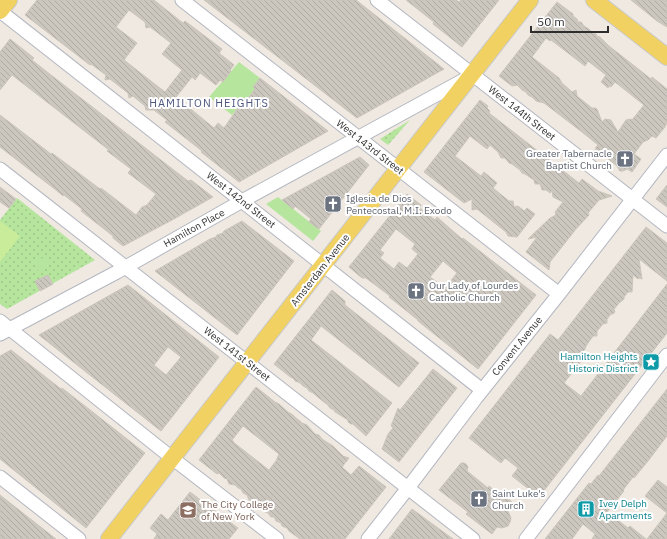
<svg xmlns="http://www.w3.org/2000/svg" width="667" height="539" font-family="'IBM Plex Sans',sans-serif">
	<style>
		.grass { fill: url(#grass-dots) }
		.garden { fill: #b6e59e }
		.pitch { fill: #c9ec9a }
		.building { fill: url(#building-back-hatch); stroke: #cbc5ba; fill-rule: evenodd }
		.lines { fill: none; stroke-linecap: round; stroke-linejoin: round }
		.minor-casing { stroke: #b4b7c1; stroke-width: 15 }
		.major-casing { stroke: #c9c9c9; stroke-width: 18 }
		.minor { stroke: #fff; stroke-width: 13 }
		.major { stroke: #f2d163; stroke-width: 16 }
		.labels { text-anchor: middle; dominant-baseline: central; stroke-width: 4; stroke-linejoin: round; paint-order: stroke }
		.street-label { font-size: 10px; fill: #2e2e2e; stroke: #fff }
		.worship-label { font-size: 10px; fill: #5b616d; stroke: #fff; text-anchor: start }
		.culture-label { font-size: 10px; fill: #0d838f; stroke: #fff; text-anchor: end }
		.education-label { font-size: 10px; fill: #785e54; stroke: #fff; text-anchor: start }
		.neighbourhood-label { font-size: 11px; letter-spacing: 1px; fill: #4d5680; stroke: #fff }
	</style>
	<defs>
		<pattern id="grass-dots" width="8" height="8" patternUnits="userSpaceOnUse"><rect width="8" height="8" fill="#b6e59e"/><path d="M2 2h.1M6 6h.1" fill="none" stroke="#9dc588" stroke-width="1.8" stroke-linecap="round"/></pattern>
		<pattern id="building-back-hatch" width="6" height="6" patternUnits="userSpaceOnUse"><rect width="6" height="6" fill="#cbc7bf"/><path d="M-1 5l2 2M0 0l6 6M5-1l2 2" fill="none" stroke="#afaba4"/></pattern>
	</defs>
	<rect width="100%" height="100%" fill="#efe9e1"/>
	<path class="grass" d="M410,120L388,145L380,139Z
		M17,198L95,260L7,309L0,304V220Z"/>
	<path class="garden" d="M239,62L260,78L253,87L255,89L243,104V107L240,105L232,115L209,97Z
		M278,197L321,231L313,241L266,204Z
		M46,256L51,263L38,271L34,263Z"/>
	<path class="pitch" d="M0,221L20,236L0,262Z"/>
	<path class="building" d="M37,0H154L183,23L185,21L222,49L219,53L234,65L230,70L231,71L223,82L220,80L216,85L200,73L195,80L192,77L176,97L214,128L218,123L224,128L240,105L242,106L255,89L253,87L260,78L328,131L239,182L201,152L202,151L165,122L167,120L154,110H146L145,106L133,96L129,98L128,93L110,79L105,80L106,75L91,64L90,65L25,15ZM129,10L145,22L146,28L150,27L171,43L162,54L182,70L165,92L124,60L137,43L116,27Z
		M204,0H356L444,69L357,118Z
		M406,0H456L459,2L461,0H499L462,47L433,24L434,22Z
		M631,0H667V27L657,21Z
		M557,2L573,14V16L577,19L578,22H581L584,26L589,29L591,31L596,34L597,36L600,37L609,46L651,79L652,77L667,89V122L665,127L656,138L652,136L648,140L643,142L634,154L641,159L632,172L627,169L623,171H620L617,166L602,154H599L595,151L596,147L598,145L582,132L544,103L536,101L532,97L528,95L526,92L522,90L517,85L512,86L499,76ZM546,38L550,41L551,40L585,66L588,61L606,75L601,82L608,88L609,86L611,87L615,82L644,105L632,120L631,119L626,120L618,132L612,122L611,120L605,119L602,122L597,109L595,108H592L577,96L576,90L572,92L562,83L559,78L532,57Z
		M10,39L34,58L32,60L51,75L188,181L191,180L213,197L172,220L123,246L113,238V236L81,211L82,209L64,195L63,196L56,190L0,147V115L51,154L52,153L100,189L101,188L136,215L142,207L147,205L156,194L128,173L131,169L107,151L109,150L12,75L0,90V52Z
		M480,100L488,106L487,108L490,111L489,113L579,183L582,179L598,191L612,196L599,200L588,213L589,215L576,229L550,262L549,270L526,252L537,237L528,239L550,218L556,215L555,212L563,202L553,197L552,191L550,193L546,190H542L540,184H535L534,180L525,174L522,173L520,170L512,164L509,163L505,158H501L498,152L490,145L487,149L470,136L455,156L481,176L484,172L497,183L493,188L509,201H513L514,207L518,206L524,211L527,208L535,214L517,237L508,236L506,232L477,209L472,210V199L464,203L424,172Z
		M360,157L369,165L319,229L309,222L311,219L295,206L293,209L282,200Z
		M667,185V207L656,199Z
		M0,187L16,199L9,208L0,202Z
		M407,194L421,205L420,208L435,220L437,217L462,239L463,238L536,295L478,369L418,321V320L389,297L390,296L366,278H362L349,267ZM396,229L415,244L412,249L418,254L407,268L399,262L394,269L380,258L384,253L380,250ZM443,261L457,273L445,288L430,277Z
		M242,221L294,261L237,335L155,271L210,239L216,237L217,235L223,233L224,231Z
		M646,227L667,243V281L639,259L642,279L639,278L638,279L633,275L632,292H628L624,297V299L622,301L620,302L614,309L615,312L613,314H611L607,319V323L603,324L597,331V336H593L586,346L585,349L579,357L582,360L564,383L581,396L667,284V333L539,497L512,476L518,468L505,458L501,463L469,438L550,334L558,340Z
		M48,275L53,284L40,291L35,281Z
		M128,285L219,357L161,431L39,335ZM168,347L181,357L166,375L154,365Z
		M332,290L345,301V305L419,363L399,387L321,326L311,340L392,403L366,436L353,424H351L348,422V420L335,412L334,410L330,408L327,404L325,403L313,393L309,391L307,388L303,386L300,383L298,382L295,381L294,379L289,376L274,364Z
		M11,350L61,389L62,388L145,453L86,528L0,459V356Z
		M433,369L457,388L399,462L382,449L388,434L393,428L391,426L398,408L400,410Z
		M256,387L275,402L279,404L288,412L293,415L296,418L300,421L302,423L307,425L315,434L319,435L322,439L333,446L343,456L349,458L342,467L351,475L359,466L386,487L345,539H300L289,531L287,528L282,526L281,523L276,521L274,517H271L268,513L263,511L260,507L255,505L254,502L249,500L247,495L243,493L241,489L238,488L235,485L229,484L227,479L224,478L219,473L217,474L199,460ZM243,426L279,454L276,461L269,470L233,442H234L232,440Z
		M667,389V436L648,461L634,478L633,477L623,490L624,491L607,512L628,528L630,526L646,539H592L595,534L583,524L572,539H545L589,483L591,484L598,475L599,476Z
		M461,463H464L466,464L468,467L467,471L488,488L489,486L501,496L502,494L512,502L507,509L511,518L510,522L508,526L502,528L497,527L492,534L466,514L468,512L439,490Z
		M658,480L667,487V513L645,496Z
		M190,492L238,528L229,539H154L157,534L150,528L161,514L168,520Z
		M0,495L56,539H0Z
		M412,509L453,539H389Z
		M667,513V539H647Z"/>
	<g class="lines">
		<defs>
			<path id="minor" d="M182,0L559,294
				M377,0L667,226
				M0,11L482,390
				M0,169L473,539
				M0,321L172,458L277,539
				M0,334L117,272L242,201L469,77
				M0,477L79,539
				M368,539L408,488L476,398L559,294L667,155
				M526,539L667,355"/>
			<path id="major" d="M594,0L667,57
				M0,11L9,0
				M109,539L530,0"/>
		</defs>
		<use href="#minor" class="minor-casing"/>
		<use href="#major" class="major-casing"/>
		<use href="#minor" class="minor"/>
		<use href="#major" class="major"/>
	</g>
	<defs>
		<symbol id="church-square" viewBox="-11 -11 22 22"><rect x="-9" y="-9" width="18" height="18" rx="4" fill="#6b7280" stroke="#fff"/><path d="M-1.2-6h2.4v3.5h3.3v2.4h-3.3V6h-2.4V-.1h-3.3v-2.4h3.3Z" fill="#fff"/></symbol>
		<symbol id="sight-square" viewBox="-11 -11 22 22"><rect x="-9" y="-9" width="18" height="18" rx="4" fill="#0f9aa8" stroke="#fff"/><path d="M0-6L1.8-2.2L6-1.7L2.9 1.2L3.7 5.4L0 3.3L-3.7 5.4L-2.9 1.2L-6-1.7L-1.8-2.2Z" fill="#fff"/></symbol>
		<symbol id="building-square" viewBox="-11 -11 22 22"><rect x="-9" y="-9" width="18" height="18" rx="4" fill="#0f9aa8" stroke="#fff"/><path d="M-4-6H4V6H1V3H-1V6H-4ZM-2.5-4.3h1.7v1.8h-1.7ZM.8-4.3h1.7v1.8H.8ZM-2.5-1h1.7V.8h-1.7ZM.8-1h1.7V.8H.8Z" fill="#fff"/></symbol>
		<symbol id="university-square" viewBox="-11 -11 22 22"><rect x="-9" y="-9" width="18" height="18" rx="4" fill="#8d6e63" stroke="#fff"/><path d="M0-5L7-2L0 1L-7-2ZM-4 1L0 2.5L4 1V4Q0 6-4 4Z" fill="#fff"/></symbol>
	</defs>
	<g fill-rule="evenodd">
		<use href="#church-square" x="615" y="149" width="20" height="20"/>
		<use href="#church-square" x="323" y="194" width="20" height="20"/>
		<use href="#church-square" x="406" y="281" width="20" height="20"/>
		<use href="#sight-square" x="641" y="352" width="20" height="20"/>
		<use href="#church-square" x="469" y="489" width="20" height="20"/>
		<use href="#building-square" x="576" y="499" width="20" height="20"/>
		<use href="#university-square" x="178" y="500" width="20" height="20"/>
	</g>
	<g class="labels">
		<g class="street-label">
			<text transform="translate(522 113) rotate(38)">West 144th Street</text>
			<text transform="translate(370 147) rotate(38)">West 143rd Street</text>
			<text transform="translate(241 200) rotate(38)">West 142nd Street</text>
			<text transform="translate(194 228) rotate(-29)">Hamilton Place</text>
			<text transform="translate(320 270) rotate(-52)">Amsterdam Avenue</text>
			<text transform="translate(517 346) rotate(-51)">Convent Avenue</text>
			<text transform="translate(237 354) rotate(38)">West 141st Street</text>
		</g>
		<g class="worship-label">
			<text x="612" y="153" text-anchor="end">Greater Tabernacle<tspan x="612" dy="12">Baptist Church</tspan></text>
			<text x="346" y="198">Iglesia de Dios<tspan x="346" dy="12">Pentecostal, M.I. Exodo</tspan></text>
			<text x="429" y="285">Our Lady of Lourdes<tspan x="429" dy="12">Catholic Church</tspan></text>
			<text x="492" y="493">Saint Luke's<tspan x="492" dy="12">Church</tspan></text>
		</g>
		<g class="culture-label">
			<text x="638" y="356">Hamilton Heights<tspan x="638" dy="12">Historic District</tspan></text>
			<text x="599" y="503" text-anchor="start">Ivey Delph<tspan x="599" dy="12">Apartments</tspan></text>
		</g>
		<g class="education-label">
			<text x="201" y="504">The City College<tspan x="201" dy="12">of New York</tspan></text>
		</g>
		<g class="neighbourhood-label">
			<text x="209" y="103">HAMILTON HEIGHTS</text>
		</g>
	</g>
	<path d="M531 26v6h77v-6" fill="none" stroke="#2e2e2e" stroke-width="2"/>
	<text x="537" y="26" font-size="12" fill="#2e2e2e" stroke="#ffffff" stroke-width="3" paint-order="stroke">50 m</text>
</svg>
